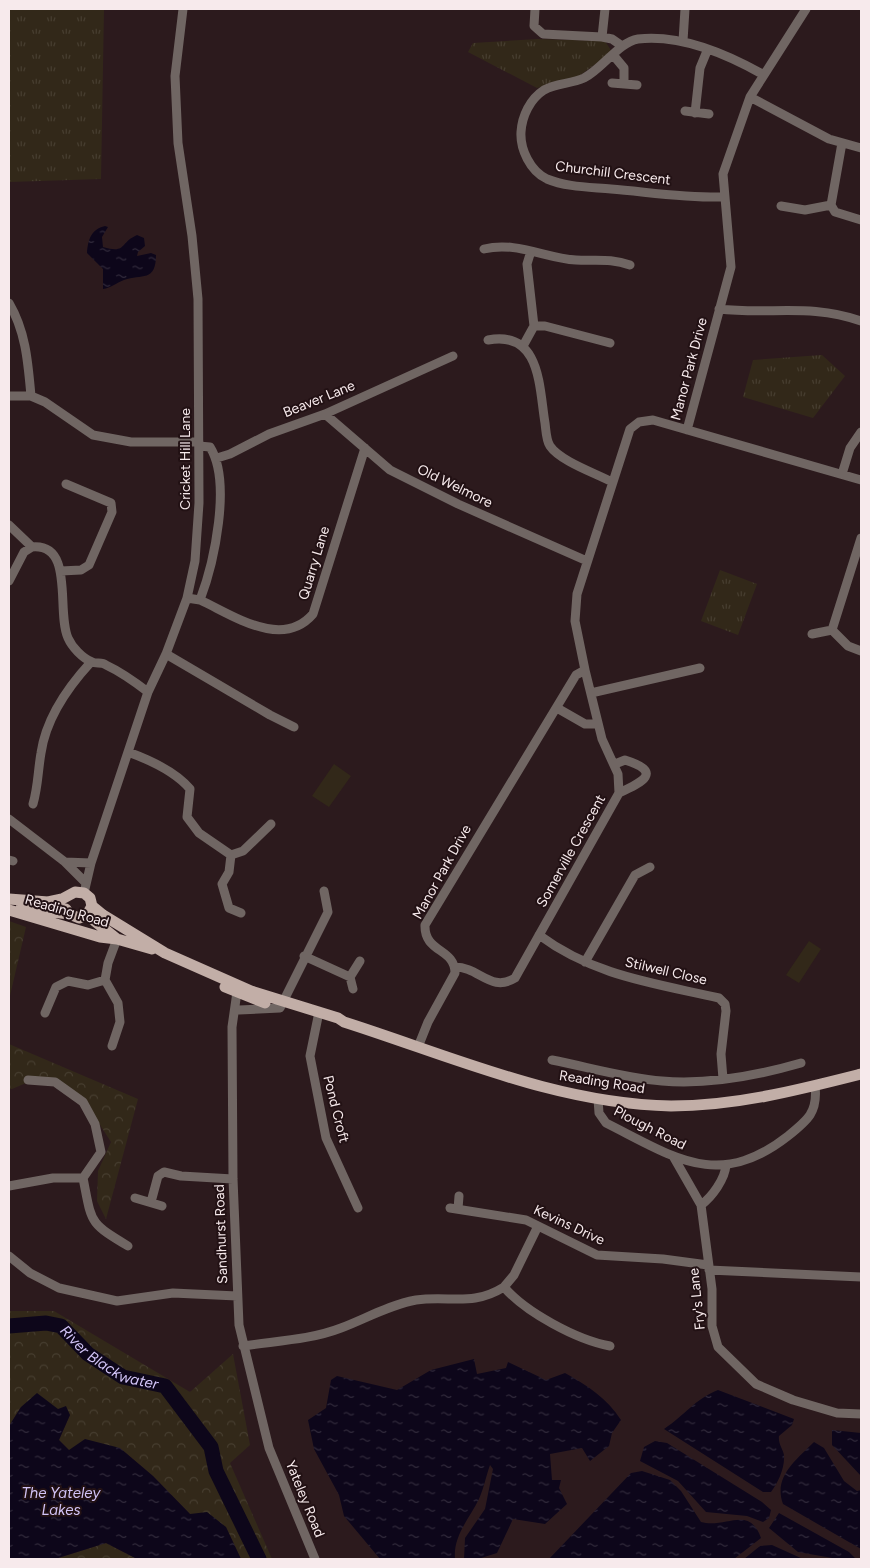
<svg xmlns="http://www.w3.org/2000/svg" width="870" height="1568" font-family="Figtree,sans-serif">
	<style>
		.grass { fill: url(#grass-tufts) }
		.forest { fill: url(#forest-crowns) }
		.pitch { fill: #322819 }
		.water { fill: url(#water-ripples) }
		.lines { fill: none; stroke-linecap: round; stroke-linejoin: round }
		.river { stroke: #0d061a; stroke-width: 15 }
		.minor { stroke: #706663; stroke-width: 9 }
		.major { stroke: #c2aea7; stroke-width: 11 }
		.labels { text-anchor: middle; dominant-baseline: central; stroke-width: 4; stroke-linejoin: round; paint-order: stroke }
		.street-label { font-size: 14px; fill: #f7eaec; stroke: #221114 }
		.water-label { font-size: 15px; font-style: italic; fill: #d2c4f7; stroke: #221114 }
	</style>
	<defs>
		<pattern id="grass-tufts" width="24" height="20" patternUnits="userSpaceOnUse" patternTransform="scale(1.25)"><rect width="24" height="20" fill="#322819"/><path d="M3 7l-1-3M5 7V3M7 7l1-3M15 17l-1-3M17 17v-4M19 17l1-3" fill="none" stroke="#463d2f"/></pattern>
		<pattern id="forest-crowns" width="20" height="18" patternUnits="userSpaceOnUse" patternTransform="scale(1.25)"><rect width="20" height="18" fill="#322819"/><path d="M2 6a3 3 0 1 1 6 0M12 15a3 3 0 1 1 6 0" fill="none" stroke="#463d2f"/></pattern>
		<pattern id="water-ripples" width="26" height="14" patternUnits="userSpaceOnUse" patternTransform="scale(1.25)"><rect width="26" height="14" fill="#0d061a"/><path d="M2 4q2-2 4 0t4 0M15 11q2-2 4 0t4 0" fill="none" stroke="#312a3b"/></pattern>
	</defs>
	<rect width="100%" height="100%" fill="#2c1a1d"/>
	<path class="grass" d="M9,9H104L101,179L9,182Z
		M538,39L605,41L612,52L579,76L537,88L468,52L473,43Z
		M822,355L845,376L813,418L743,397L753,360Z
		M720,570L757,584L738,635L701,621Z"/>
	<path class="forest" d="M9,921L26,927L9,1000Z
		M9,1044L138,1099L106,1219L97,1201L98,1171L111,1142L84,1100L38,1078L12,1089H9Z
		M9,1311H54L190,1392L233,1354L250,1445L230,1463L272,1559H241L226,1527L190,1514L153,1476L120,1448L69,1450L59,1440L70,1415L58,1409L21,1407L9,1426Z
		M106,1543L137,1559H55Z"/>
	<path class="pitch" d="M334,764L351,776L329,807L312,796Z
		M809,941L821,949L799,983L786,975Z"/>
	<path class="water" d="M105,226L108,227L102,237L103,247C127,254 119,243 137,235L144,238L145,246L138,252L137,256L151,253L156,255C156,282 142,274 124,280C116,283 111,288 103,289V269L87,253C88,240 91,229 105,226Z
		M474,1359L477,1374L506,1368L508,1362L546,1380L565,1373C588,1386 607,1398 621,1420L612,1433L609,1446L590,1461L582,1448L550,1454L552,1480H561L559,1488L567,1504L545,1524L513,1519L497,1553L478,1559H464L465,1538L485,1509L493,1469L490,1465C486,1476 484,1488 479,1499C469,1519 453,1536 455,1559H380L344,1516L339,1495L314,1449L308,1420L326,1408L331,1380L337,1376L397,1390L431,1370Z
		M718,1390L794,1419L792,1425L779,1436C778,1444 783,1449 784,1455C785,1468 778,1483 771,1492H763L664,1429C685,1415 695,1399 718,1390Z
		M37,1393L58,1409L66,1406L70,1415L59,1440L69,1450L85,1439L120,1448L153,1476L190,1514L207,1512L226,1527L241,1559H137L106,1543L55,1559H9V1426L21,1407Z
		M832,1430L861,1433V1476L832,1445Z
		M655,1441L667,1443L762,1502L771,1510L769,1518L763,1522L747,1516L706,1512L678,1481L640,1461L644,1447Z
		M814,1442L824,1448L844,1481L857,1491L861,1490V1549L783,1504C773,1477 796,1460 814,1442Z
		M642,1471L670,1480L681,1491L701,1522C726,1529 749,1504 761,1538L734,1559H549L631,1473Z
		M779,1513L849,1552L856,1559H838L798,1552L769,1528Z
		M772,1545L803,1559H744L760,1546Z"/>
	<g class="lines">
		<path class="river" id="s1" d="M9,1326L46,1323L61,1326L88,1354L123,1377L165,1386L211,1447L216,1471L259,1559"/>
		<path class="minor" d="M535,9L534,26L543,34L602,37L612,39L622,46
			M602,37L605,9
			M683,41L685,9
			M614,56L624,68V84
			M612,83L637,85
			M750,97L829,139L861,148
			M685,111L709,114
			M695,113L700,68L707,51
			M842,143L831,205L835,212L861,220
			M724,197C686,198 648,192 611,189C590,187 566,187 547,179C530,171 520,149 521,132C522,116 530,99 544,90C556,83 571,84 584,78C602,69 619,42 638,39C681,34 727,54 764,75
			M781,206L805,210L831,205
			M484,249C516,241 545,258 576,260C596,261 611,258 630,265
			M9,303C26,332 28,363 31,396
			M719,309C770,315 810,303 861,321
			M534,326H545L610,343
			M488,340C541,330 539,387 545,423C546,430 546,440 550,446C560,461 595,473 612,482
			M523,346L534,326L527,264L531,251
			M9,396H31L45,402L93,435L131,442H199
			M325,414L390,470L458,504L587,561
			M687,430L731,267L723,174L750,97L806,9
			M199,446L210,447C232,482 214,563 200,600
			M217,458L230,454L269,434L325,414L453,356
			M842,474L850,448L861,432
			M9,525L32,547C75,543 56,611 68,638C72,647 82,658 92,662C96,664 102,662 106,665C121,672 135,682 148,692
			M861,538L832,630L848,646L861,651
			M61,571L81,570L89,565L112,512L111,503L66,484
			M9,581L24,552L32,547
			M187,598L200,600C233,615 282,650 313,614L365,448
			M812,634L832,630
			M166,654L270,715L294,727
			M591,693L700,668
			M557,708L585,724H598
			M128,752C150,760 175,771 190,789L187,817L199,833L231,855L243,851L271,824
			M615,764L625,760C663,772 643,782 619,793
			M33,804C38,787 38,770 41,753C46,718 68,687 91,662
			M9,819L65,862L86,883
			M231,855L229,872L222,884L229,908L241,913
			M9,860L13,861
			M65,862L91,863
			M84,893L91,863L148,692L166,654L187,598L195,561L199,503L198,299L192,236L178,143L175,76L183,9
			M539,935C594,976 654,983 719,998L725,1004L726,1011L721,1054L723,1079
			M304,956L350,977L360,961
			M585,962L635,875L650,867
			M455,967C479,967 491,993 515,978L619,793L618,774L602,739L585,670
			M350,977L353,989
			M238,985L232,1027L233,1179L239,1325L269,1448L315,1559
			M239,1010L280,1008L328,912L324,891
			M319,1012L310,1056L326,1138L358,1208
			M45,1013L56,987L68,981L88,985L105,980
			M112,1046L120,1022L118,1003L105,980L108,963L117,939
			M418,1047L428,1022L455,973C455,948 424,953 425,925L576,675L585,670L575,621L577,594L630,429L639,422L653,420L861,480
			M552,1060C588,1067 625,1078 662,1081C709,1085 756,1076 801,1063
			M598,1099L599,1113L606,1123C674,1157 718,1191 788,1136C808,1120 818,1112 815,1086
			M673,1156L701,1205L712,1289V1326L718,1347L756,1384L793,1400L837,1413L861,1414
			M83,1178C92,1223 88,1222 128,1246
			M9,1186L53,1178H83L101,1152L95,1124L83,1102L55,1082L28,1080
			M135,1198L162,1206
			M151,1202L158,1176L164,1172L181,1176L233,1179
			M701,1205C712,1197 725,1179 726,1165
			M450,1208L526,1220L597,1255L663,1259L708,1265
			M458,1209L459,1196
			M9,1256L30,1273L59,1288L117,1301L173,1293L237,1296
			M709,1270L861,1277
			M504,1287L514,1275L538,1226
			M243,1346C275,1341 310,1340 341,1328C365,1319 389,1305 416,1300C450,1295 472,1307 504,1287C525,1312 577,1340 610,1346"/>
		<path class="major" d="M9,899L48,902L62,899L75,892L84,893L90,898L92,906L103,915L165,953L251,991L338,1018L344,1022C451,1056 557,1104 671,1106C736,1106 798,1090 861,1074
			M21,908L69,914
			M66,909L69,914L79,918L87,915L92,906
			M9,910L100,937L117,939L152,949
			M87,915L117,939
			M225,987L265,1003"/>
	</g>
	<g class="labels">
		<g class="street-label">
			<text transform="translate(613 173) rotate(7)">Churchill Crescent</text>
			<text transform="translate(689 369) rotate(-75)">Manor Park Drive</text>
			<text transform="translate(319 399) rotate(-22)">Beaver Lane</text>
			<text transform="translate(185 459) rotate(-90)">Cricket Hill Lane</text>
			<text transform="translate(455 486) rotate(26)">Old Welmore</text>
			<text transform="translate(314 563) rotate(-73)">Quarry Lane</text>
			<text transform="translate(571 851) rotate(-61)">Somerville Crescent</text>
			<text transform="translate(442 872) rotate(-61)">Manor Park Drive</text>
			<text transform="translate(67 911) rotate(16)">Reading Road</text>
			<text transform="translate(666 971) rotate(13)">Stilwell Close</text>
			<text transform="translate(602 1082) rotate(9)">Reading Road</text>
			<text transform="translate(336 1109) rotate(76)">Pond Croft</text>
			<text transform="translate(650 1128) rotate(27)">Plough Road</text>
			<text transform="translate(569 1225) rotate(25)">Kevins Drive</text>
			<text transform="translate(221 1234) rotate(-92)">Sandhurst Road</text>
			<text transform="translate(697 1299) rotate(-96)">Fry's Lane</text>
			<text transform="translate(305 1499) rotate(68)">Yateley Road</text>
		</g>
		<g class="water-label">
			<text stroke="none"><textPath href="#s1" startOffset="112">River Blackwater</textPath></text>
			<text x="61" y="1493">The Yateley<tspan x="61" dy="17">Lakes</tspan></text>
		</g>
	</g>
	<rect width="870" height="1568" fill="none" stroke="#f7eaec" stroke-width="20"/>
</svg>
